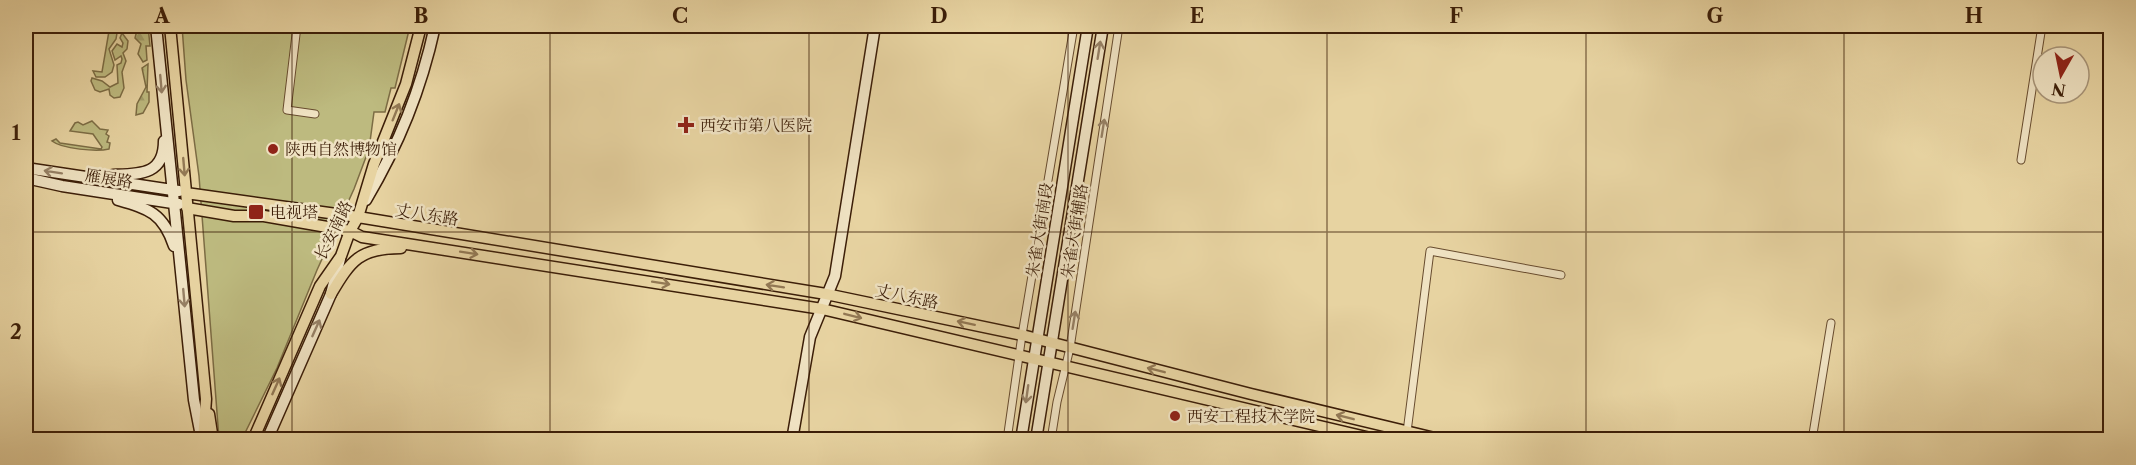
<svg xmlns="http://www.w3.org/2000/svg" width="2136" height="465" font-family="'Libre Caslon Text','Noto Serif SC',serif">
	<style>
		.green { fill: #bdba7f; stroke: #7c6c44; stroke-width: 1.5 }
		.forest { fill: url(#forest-firs); stroke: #7c6c44; stroke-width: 1.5 }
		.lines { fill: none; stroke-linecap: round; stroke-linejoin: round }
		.street-casing { stroke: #674b2e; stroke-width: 9 }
		.secondary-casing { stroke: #3c1e08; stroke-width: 13 }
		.primary-casing { stroke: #3c1e08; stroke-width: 13 }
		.street { stroke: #efe2c2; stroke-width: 7 }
		.secondary { stroke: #efe2c2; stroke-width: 10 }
		.primary { stroke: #e7d3a1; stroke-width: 10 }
		.oneway { stroke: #968065 }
		.oneway2 { stroke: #927854 }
		.grid { fill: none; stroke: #3c1e08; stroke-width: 1.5; stroke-opacity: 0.55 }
		.poi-dot { fill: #8f2418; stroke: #efe2c2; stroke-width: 2 }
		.labels { text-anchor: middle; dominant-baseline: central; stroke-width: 5; stroke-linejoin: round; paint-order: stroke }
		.poi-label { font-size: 16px; fill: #3c1e08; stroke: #efe2c2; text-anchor: start }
		.street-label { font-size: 16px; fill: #3c1e08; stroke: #efe2c2 }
		.neatline { fill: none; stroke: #3c1e08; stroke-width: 2 }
		.grid-label { font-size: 20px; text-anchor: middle; font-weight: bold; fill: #3c1e08 }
	</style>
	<defs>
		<pattern id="forest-firs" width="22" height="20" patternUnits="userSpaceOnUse" patternTransform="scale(1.5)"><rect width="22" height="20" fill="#bdba7f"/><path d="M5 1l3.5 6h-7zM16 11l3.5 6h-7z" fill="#a39f6c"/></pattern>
	</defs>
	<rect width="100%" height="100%" fill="#e7d3a1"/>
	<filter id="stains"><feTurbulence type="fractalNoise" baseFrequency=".00333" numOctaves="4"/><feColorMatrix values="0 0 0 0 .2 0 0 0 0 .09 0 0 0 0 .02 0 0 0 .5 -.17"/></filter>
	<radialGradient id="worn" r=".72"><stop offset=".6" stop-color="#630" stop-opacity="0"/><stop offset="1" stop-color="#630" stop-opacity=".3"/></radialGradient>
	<path class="green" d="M116,26H121L118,27L116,39L109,49L114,65L112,72L105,77H96L93,71L102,72L109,31Z
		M182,26H410L395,88H391L385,112H374L369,149L354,189L317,270L277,368L242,439H219L199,176L186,80Z
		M122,33L128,41L127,49L123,53L126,61L122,72L124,88L120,97L114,98L110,95L109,89L100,92L95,90L91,81L92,78L102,81L110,87L118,83L117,65L121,63L122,59L121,56L115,60L112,51L117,44L122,47L123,43L120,38Z
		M92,121L100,129L108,130L106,134L109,136L107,142L110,143L109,149C97,152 62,149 52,141L56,139L60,143L101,149L102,147L93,134L70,131L75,123L78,122L83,125Z"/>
	<path class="forest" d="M138,26H148L150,46H146L147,60L143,62L138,54L141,44L135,38Z
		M148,64L147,92H149V102L143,113L136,115L137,104L146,87L142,68Z"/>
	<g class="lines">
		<defs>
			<path id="street" d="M297,26L287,110L315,114
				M2021,160L2042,26
				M1407,432L1430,251L1561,275
				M1007,440L1022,335L1074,26
				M1051,440L1057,402L1070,348L1119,26
				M1812,440L1831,323"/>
			<path id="secondary" d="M156,26L194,400L201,436
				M26,168L179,191
				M113,175C140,174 164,175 164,141
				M26,178L62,186L179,204
				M118,200C149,209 163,213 174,246
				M366,200C399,144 421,90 435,26
				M267,440L331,294L340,259
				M792,440L810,337L835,276L875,26
				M1021,440L1088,26
				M1036,440L1103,26"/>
			<path id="primary" d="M170,26L206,399L203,440
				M186,193L358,217L826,294L1022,335L1251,394L1443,440
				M187,208L234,216H264L350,231L362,237L822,309L1379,440
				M331,294C351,260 360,248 401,248
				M209,414L213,440
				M253,440L320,286L341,256L350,231L358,217L374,164L406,84L421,26"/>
		</defs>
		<use href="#street" class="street-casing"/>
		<use href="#secondary" class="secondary-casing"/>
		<use href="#primary" class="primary-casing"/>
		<use href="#street" class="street"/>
		<use href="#secondary" class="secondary"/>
		<use href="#primary" class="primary"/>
	</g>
	<defs><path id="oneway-shaft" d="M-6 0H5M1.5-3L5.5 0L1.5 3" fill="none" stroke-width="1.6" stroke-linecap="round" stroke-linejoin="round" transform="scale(1.5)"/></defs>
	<g class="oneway">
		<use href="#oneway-shaft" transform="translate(1099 50) rotate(-81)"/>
		<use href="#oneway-shaft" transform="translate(161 84) rotate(85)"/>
		<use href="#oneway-shaft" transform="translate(1103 128) rotate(-81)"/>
		<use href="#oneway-shaft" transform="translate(53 172) rotate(-171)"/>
		<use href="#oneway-shaft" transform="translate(184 298) rotate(85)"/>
		<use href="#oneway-shaft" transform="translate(1074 320) rotate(-81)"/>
		<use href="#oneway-shaft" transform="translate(316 328) rotate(-66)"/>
		<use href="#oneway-shaft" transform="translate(1027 394) rotate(98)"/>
	</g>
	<g class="oneway2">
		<use href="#oneway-shaft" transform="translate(396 112) rotate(-68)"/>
		<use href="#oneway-shaft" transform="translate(184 167) rotate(85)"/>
		<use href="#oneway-shaft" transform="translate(469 253) rotate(9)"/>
		<use href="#oneway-shaft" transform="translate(661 283) rotate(9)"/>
		<use href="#oneway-shaft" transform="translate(775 286) rotate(-171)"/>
		<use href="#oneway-shaft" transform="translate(853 316) rotate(14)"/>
		<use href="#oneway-shaft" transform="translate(966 323) rotate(-168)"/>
		<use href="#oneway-shaft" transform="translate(1156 370) rotate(-166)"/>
		<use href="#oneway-shaft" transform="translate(276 386) rotate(-66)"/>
		<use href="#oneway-shaft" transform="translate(1345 417) rotate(-166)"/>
	</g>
	<path class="grid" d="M292,26V440M550,26V440M809,26V440M1068,26V440M1327,26V440M1586,26V440M1844,26V440M26,232H2110"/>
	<g class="poi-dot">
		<path d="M683 116h6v6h6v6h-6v6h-6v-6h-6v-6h6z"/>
		<circle cx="273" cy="149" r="6"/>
		<rect x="248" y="204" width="16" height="16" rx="3"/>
		<circle cx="1175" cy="416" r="6"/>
	</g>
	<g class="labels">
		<g class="poi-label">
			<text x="700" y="125">西安市第八医院</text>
			<text x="285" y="149">陕西自然博物馆</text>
			<text x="270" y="212">电视塔</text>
			<text x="1187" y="416">西安工程技术学院</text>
		</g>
		<g class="street-label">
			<text transform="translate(109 178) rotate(9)">雁展路</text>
			<text transform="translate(427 214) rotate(9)">丈八东路</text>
			<text transform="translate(333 230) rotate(-64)">长安南路</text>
			<text transform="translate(1039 230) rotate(-81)">朱雀大街南段</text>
			<text transform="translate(1074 231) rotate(-81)">朱雀大街辅路</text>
			<text transform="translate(907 296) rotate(12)">丈八东路</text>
		</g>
	</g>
	<rect width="2136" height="465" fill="none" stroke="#e7d3a1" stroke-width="66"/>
	<g transform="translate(2061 75) rotate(189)"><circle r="28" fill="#efe2c2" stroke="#a79478" stroke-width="1.5"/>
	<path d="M0-4.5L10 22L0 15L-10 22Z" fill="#8f2418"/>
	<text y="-9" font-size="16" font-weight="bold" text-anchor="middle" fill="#3c1e08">N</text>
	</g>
	<rect x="33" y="33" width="2070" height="399" class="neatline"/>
	<g class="grid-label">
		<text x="162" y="23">A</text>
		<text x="421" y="23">B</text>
		<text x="680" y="23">C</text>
		<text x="939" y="23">D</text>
		<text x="1197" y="23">E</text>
		<text x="1456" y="23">F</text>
		<text x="1715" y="23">G</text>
		<text x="1974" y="23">H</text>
		<text x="16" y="140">1</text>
		<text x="16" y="339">2</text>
	</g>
	<rect width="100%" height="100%" filter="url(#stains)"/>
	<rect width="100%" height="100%" fill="url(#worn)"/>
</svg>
